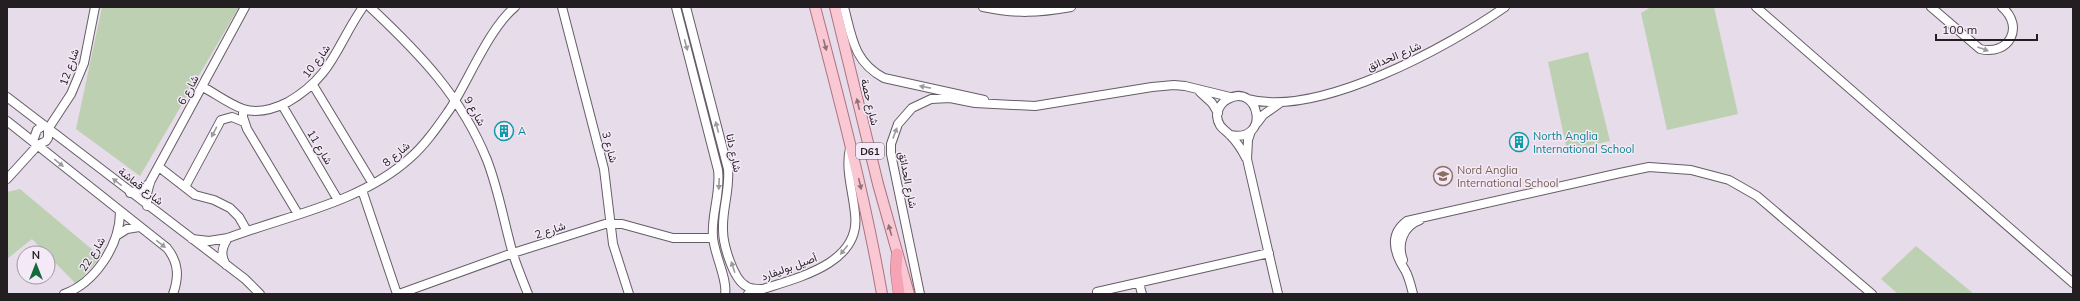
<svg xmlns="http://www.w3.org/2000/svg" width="2080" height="301" font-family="Mulish,Vazirmatn,sans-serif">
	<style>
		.green { fill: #bdd0b2 }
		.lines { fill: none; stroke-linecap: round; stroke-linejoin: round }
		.minor-casing { stroke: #665d67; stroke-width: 10 }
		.major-casing { stroke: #ac7482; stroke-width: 12 }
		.highway-casing { stroke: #ac7482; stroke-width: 12 }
		.minor { stroke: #fff; stroke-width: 8 }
		.major { stroke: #fac8d3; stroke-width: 10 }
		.highway { stroke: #f7a3b6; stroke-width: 11 }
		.oneway { fill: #9c9a9c }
		.oneway2 { fill: #8e737a }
		.labels { text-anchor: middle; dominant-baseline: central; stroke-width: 3; stroke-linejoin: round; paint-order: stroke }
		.shield { fill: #f4e9f6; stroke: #615b62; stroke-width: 1 }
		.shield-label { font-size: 10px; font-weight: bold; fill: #221e22 }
		.street-label { font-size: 11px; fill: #221e22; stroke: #f4e9f6 }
		.culture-label { font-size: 11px; fill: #0d838f; stroke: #f4e9f6; text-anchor: start }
		.education-label { font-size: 11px; fill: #785e54; stroke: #f4e9f6; text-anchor: start }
	</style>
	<rect width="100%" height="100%" fill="#e7dce9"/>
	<path class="green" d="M102,7H239L140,176L76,129Z
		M1651,7H1714L1738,114L1667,130L1641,13Z
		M1588,52L1610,141L1567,150L1548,62Z
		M20,189L101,257L76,284L32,239L7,259V192Z
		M1916,246L1974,294H1898L1881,279Z"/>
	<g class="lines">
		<defs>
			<path id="minor" d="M370,7C420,54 461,96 487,160C499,191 504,223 513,254C517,267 523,281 528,294
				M562,7L604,169L613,244L629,294
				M676,7L718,170C721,193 711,215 713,237C714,254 728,280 725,294
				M686,7L728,169C730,190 722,209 723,230C723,244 733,279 746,286C750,289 756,289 761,289
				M844,7C852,38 854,62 884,78L984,100
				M983,7C1017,14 1037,13 1071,7
				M1756,7L2073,283
				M1931,7L1980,49C2009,56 2025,27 2002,7
				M313,85L373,184
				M203,87C216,94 229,104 243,109C258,114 274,109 288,102C333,76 336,46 363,7
				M1200,92L1212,103L1218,113
				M7,97L245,279L260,294
				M1248,99C1318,118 1448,47 1505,7
				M282,105L338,200
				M243,109V117L247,129L298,214
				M7,121L167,248C179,263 179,277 173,294
				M1257,123L1263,115L1280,103
				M1251,131L1248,140L1247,159L1278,294
				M1230,135C1272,143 1259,82 1228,99C1222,102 1217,109 1217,116C1218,127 1224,129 1230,135C1237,142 1242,150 1246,158
				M33,141L37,130L44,125
				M159,167L195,195L214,200L230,208L239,217L247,231
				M7,179L38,145L46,141L48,138V129L71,94L84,63L95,7
				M185,187L221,120L232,117L244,122
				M362,190L397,294
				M130,193L141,189L150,183
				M147,206V194L150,182L245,7
				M116,236L127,229L139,227
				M192,239L209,241L228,238C289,215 360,203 410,158C426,144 438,126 450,109C468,81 490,27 515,7
				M1403,260C1397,244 1403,226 1420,220
				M226,265C220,255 222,247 228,238
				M1139,283L1142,294
				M1097,292L1269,253
				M64,294C95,283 120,245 120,212
				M399,294L513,253L605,224H622L673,238H713
				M748,294C786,280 862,268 855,214C853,191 845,170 850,148
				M920,294L891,154V144L898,124L912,108L931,99L950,98L975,103L1035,106L1152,87L1174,85L1185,86L1230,97
				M1413,294C1411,286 1409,277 1405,270C1394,253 1388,235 1407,221L1620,173L1649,167L1691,170L1729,180L1757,196L1872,294"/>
			<path id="major" d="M815,7C840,102 865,197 882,294
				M835,7L878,184L909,294"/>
			<path id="highway" d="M897,254L896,271L899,294"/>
		</defs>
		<use href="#minor" class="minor-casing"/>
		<use href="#major" class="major-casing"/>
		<use href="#highway" class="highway-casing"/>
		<use href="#minor" class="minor"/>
		<use href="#major" class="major"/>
		<use href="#highway" class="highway"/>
	</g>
	<defs><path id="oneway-solid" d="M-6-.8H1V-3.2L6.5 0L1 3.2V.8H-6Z"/></defs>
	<g class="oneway">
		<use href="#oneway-solid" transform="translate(686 45) rotate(75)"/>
		<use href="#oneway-solid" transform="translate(1983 49) rotate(20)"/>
		<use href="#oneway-solid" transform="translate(925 87) rotate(-169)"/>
		<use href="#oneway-solid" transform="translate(717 127) rotate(-105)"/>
		<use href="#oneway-solid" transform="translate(214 132) rotate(118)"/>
		<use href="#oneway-solid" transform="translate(895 133) rotate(-70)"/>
		<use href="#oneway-solid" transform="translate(59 163) rotate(39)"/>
		<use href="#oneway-solid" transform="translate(117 182) rotate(-142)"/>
		<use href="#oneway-solid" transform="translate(719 184) rotate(92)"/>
		<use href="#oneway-solid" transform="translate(161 244) rotate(38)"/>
		<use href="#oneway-solid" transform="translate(844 250) rotate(128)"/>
		<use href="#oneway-solid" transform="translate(733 267) rotate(-108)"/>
	</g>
	<g class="oneway2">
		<use href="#oneway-solid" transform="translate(825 45) rotate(75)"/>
		<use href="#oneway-solid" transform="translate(858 104) rotate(-103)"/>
		<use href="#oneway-solid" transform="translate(860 184) rotate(77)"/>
		<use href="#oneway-solid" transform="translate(890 230) rotate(-106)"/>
	</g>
	<defs>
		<symbol id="building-ring" viewBox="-11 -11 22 22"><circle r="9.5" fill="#f4e9f6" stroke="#0f9aa8" stroke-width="1.5"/><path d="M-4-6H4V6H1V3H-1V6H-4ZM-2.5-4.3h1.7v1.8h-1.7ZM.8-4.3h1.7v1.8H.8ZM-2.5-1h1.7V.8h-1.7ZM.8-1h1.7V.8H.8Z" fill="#0f9aa8"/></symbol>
		<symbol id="school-ring" viewBox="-11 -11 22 22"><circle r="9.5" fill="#f4e9f6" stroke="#8d6e63" stroke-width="1.5"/><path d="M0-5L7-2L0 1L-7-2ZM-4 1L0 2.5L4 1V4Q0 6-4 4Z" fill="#8d6e63"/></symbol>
	</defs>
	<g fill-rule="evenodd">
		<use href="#building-ring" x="493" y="120" width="22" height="22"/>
		<use href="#building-ring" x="1508" y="131" width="22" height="22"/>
		<use href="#school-ring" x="1432" y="165" width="22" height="22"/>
	</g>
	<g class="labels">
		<rect class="shield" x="856" y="143" width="28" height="16" rx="3"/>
		<g class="shield-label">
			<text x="870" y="151">D61</text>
		</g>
		<g class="street-label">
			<text transform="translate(1394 56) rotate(-23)">شارع الحدائق</text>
			<text transform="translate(316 61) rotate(-53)">شارع 10</text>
			<text transform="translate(69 67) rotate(-71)">شارع 12</text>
			<text transform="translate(188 90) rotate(-62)">شارع 6</text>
			<text transform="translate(870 102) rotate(77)">شارع حصة</text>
			<text transform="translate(475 111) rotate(60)">شارع 9</text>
			<text transform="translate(320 147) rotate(59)">شارع 11</text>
			<text transform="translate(610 147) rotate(75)">شارع 3</text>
			<text transform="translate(734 153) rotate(78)">شارع دانا</text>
			<text transform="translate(396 154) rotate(-40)">شارع 8</text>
			<text transform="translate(908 180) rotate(79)">شارع الحدائق</text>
			<text transform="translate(141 186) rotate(38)">شارع قماشة</text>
			<text transform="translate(550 230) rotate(-18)">شارع 2</text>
			<text transform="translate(92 254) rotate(-58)">شارع 22</text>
			<text transform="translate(789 267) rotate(-20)">أصيل بوليفارد</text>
		</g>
		<g class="culture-label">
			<text x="518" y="131">A</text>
			<text x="1533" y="136">North Anglia<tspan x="1533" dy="13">International School</tspan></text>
		</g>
		<g class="education-label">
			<text x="1457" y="170">Nord Anglia<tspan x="1457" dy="13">International School</tspan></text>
		</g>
	</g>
	<rect width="2080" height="301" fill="none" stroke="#221e22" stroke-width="16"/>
	<g transform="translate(36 265)"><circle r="19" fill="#f4e9f6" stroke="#a098a1"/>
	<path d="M0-3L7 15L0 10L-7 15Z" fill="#136a3c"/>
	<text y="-6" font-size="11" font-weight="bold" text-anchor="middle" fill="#221e22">N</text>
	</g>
	<path d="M1936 34v6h101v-6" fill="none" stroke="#221e22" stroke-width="2"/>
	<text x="1942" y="34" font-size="12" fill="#221e22" stroke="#f4e9f6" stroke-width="3" paint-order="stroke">100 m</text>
</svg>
